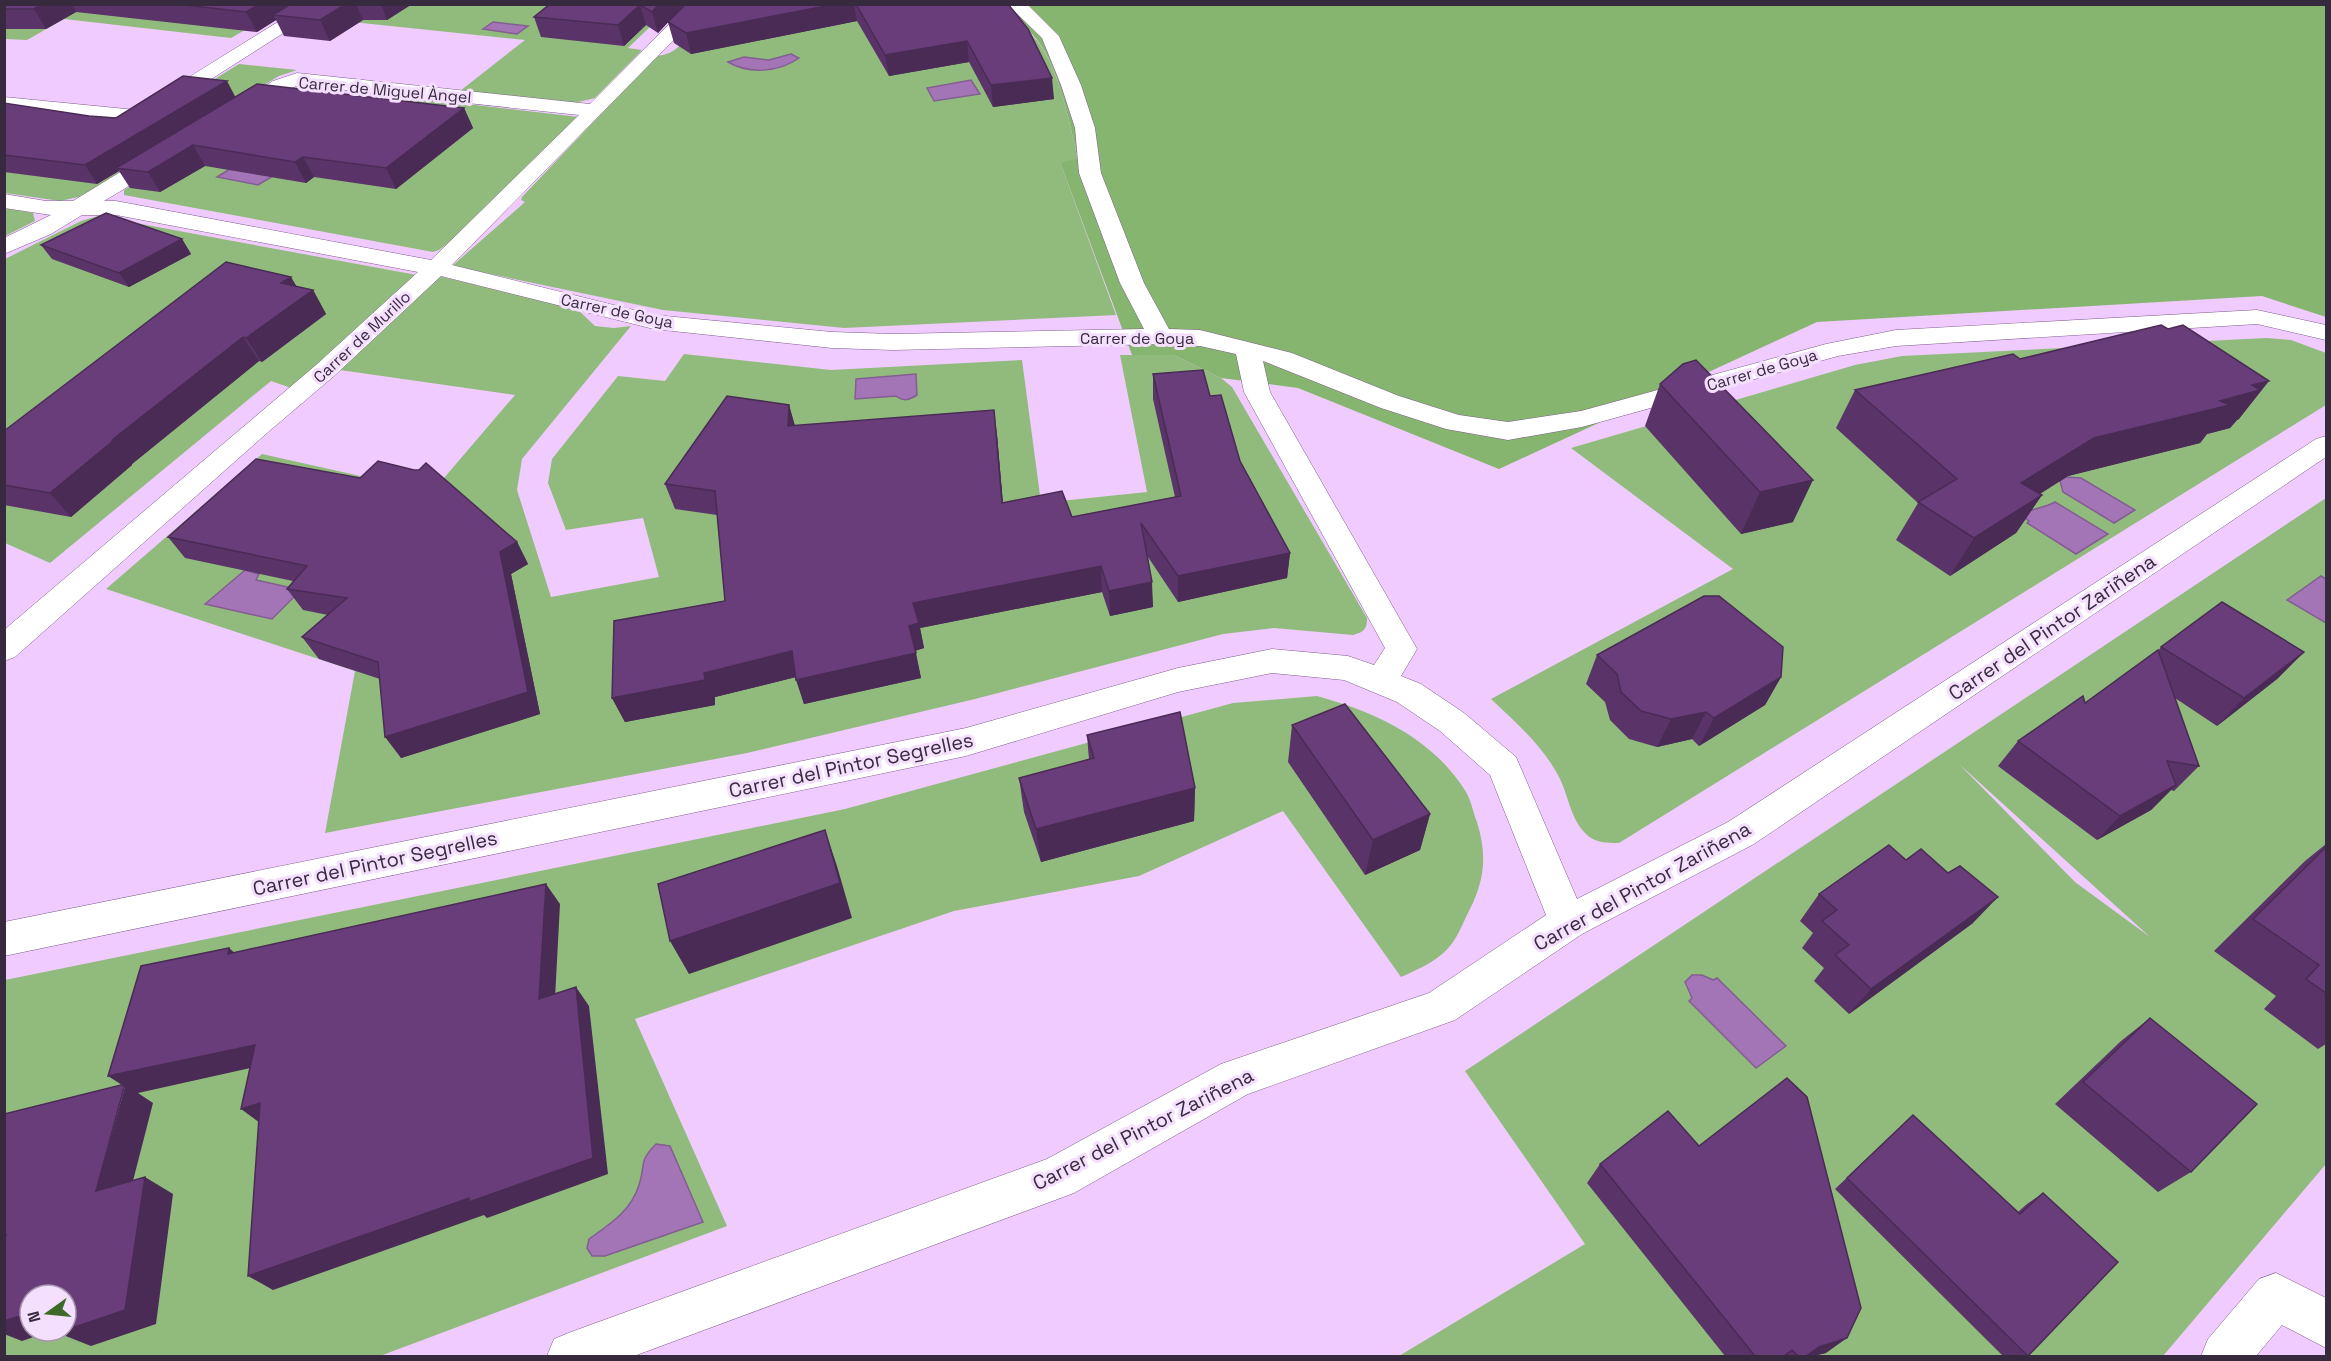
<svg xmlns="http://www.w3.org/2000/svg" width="2331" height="1361" font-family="'Space Grotesk',sans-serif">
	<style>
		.green { fill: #91bb7d; fill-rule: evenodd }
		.forest { fill: #85b56f }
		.water { fill: #a374b6; stroke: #835e92; stroke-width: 1.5 }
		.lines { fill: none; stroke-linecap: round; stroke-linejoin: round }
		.street-casing { stroke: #7e5d8b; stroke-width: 1 }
		.street { fill: #fff; fill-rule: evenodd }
		.wall { fill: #5a3468 }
		.shaded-wall { fill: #4a2b55 }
		.building { fill: #693d79; stroke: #4a2b55; stroke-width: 1.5 }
		.labels { text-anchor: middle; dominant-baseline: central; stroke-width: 6; stroke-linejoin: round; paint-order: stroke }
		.far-street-label { font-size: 16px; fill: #382a3e; stroke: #f5dffe }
		.street-label { font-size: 20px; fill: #382a3e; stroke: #f5dffe }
	</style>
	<rect width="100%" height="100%" fill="#f0cbff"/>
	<path class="green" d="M336,4L673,5L628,48L642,50L595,98L574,103L460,91L525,40L314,18Z
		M4,5H288L231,38L64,19L27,40L5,39Z
		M997,5C1009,14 1022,24 1032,35C1059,62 1069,123 1078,160L1060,162L1116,315L844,328L663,310L452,266L525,202L521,200L522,197L656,56C676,54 680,45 693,31Z
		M239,64L297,70L279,76L212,116L163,111Z
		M289,90L399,101L406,97L579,117L460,234L439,250L433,252L124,195V190Z
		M4,108L179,137L83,196L60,201L5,193Z
		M5,208L33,213L35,221L5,236Z
		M98,216L422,276L294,389L271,381L50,563L5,543V259L81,221Z
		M434,275L577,309L595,326L614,328L631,326L522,459L517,490L551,597L659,577L643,518L566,530L548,483L552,459L618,376L665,381L684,354L831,370L1022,360L1041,503L1147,492L1120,355H1174L1221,378L1232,387L1367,618C1367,629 1364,632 1353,635L1274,628L1223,634L975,699L747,753L325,833L355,671L106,589L262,454L432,492L515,395L333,369Z
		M2267,338L2291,340L2326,353V405L1619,843C1606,843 1594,843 1585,833C1570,818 1568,793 1558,775C1542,745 1515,722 1491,699L1733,569L1571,448L1855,365L1902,356Z
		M2326,498V1164L2163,1356H1399L1585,1244L1465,1071ZM1959,764L2150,937L2075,882Z
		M1317,696C1375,712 1433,738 1466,792C1471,800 1473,812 1477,822C1487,855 1485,879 1470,909C1464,920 1460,932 1453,942C1442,959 1419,969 1401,977L1283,811L1139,876L954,911L635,1019L727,1226L380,1356H5V980L845,809L1233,703ZM30,1295H66V1331H30Z"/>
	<path class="forest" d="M997,5H2326V317L2262,296L1817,322L1499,469L1298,388L1221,378L1174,355H1132L1060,162L1078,159C1069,123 1059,62 1032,34C1022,24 1009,14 997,5Z"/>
	<path class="water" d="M493,22L528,26L517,34L483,29Z
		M791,54L799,58C778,73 748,74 728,62L744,57L769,60Z
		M971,80L980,94L934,101L927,88Z
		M233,167L273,176L258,185L217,177Z
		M916,374L917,395C909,400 904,402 896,396L855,399L856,379Z
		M2066,477L2081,478L2135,510L2114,523L2063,492L2060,481Z
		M2055,502L2108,534L2076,554L2027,523L2029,521L2020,515C2033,508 2044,508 2055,502Z
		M245,570L259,574L256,580L301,590L272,619L205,604Z
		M2321,576L2326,579V623L2287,600Z
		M1692,975H1702L1713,980L1717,978L1786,1046L1756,1068L1689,1001L1692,998L1685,982Z
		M656,1144L670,1146L703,1222L605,1256H592L587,1248L589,1239C610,1224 631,1211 639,1185C646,1164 638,1162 656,1144Z"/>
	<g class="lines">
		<defs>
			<path id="street" d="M307,4H329L147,120L140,122L4,109V97L136,110Z
				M689,4H709L452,265L654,315L832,332L893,334L1144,329L1120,283L1079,173L1075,128L1061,85L1042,38L1007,4H1027L1059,36L1081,85L1095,128L1101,173L1144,283L1169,329L1200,330L1292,353L1399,396L1459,415L1508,422L1581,411L1826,344L1896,330L2257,310L2326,325V340L2257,324L1896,346L1838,356L1582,427L1508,440L1446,429L1381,408L1263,361L1270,392L1417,649L1401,676L1421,684L1464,713L1516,757L1577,899L1728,822L2316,439L2326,436V457L1754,844L1582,934L1455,1020L1248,1094L1074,1193L1058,1199L634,1356H547L554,1339L571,1332L1047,1159L1221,1064L1429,993L1546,915L1490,775L1440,731L1397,702L1344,680L1272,673L1178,692L966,756L4,956V922L966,728L1178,668L1272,649L1348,656L1374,665L1385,648L1244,392L1236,354L1200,346L1160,344L893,350L832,348L654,329L441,276L334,376L267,433L15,657L4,661V630L316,365L418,272L116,215H82L51,234L4,254V238L51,215L4,208V194L46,201H73L153,152L161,151L169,152L172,157L169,162L104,201H116L431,260L579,115L299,85C279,92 251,119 232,114L229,110L232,106L273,81L297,73L590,104Z
				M2276,1273L2326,1298V1348L2282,1325L2256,1356H2201L2208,1339L2259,1279Z"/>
		</defs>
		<use href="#street" class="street-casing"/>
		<use href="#street" class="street"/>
	</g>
	<path class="wall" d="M4,4H415L412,6H409L387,20H363L330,41L284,36L276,20L257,32L76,12L46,29H4Z
		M550,4H685L658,33L646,25L624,46L541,37L534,17Z
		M686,4H1008L1054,99L993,107L969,62L889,76L857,21L691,54L674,43L668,22Z
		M236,97L464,108L473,128L396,189L314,177L306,183L205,166L160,192L130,188L119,171L97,184L4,172V103L89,116L116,118Z
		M182,239L191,254L129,287L52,259L41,245Z
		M297,287L313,290L326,314L262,362L259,361L132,464V465L71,517L4,505V431Z
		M2020,359L2239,419L2237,420L2230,428L2207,434L2200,443L2068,476L2040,494L2042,495L2016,533L1950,576L1896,540L1918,503L1836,428L1855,390Z
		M1153,374L1210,396L1240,461L1290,553L1287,578L1178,602L1148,557L1153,607L1110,616L1102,592L920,628L924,648L915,651L921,678L804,704L796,677L715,697V705L625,722L612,698L725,601L717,515L675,509L665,484L789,405L795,426L997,435L1003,503L1072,517L1175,497L1153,399Z
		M1660,384L1793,522L1741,534L1645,426Z
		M168,537L517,542L528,564L511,574L540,714L401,758L380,679L319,659L302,637L328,615L303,610L287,589L293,581L185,558Z
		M2161,647L2304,652L2277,679L2217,726L2175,698L2199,766L2174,791L2171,790L2151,810L2097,840L1998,766L2018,741L2085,703L2158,651Z
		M1597,655L1781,677L1765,705L1699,746L1692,739L1657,747L1629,739L1610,720L1605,702L1586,684Z
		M1292,725L1430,814L1420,850L1365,875L1288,762Z
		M1087,735L1195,788L1194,821L1041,862L1024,812L1019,778L1089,760Z
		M2326,844V1044L2318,1049L2264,1009L2276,996L2214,951L2305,861Z
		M1819,894L1973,923L1849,1014L1814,981L1824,968L1802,948L1813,933L1800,921Z
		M2150,1018L2191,1172L2158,1192L2055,1104L2121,1041Z
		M1913,1115L2018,1212L2027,1204L2043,1193L2028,1356H2003L1835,1189Z
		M1600,1164L1826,1353L1813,1356H1725L1587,1183Z"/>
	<path class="shaded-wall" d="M42,4H72L76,12L46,29L34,9Z
		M259,4H302L273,15L276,20L257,32L246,12Z
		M346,4H356L363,20L330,41L320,20Z
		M381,4H408L409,6L387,20Z
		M659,4H685L658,33L652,12Z
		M836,4H854L857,21L691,54L686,33Z
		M640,5L646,25L624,46L618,25Z
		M967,41L969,62L889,76L885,55Z
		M1052,78L1054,99L993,107L991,85Z
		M227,81L237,100L116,168L119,171L97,184L85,165Z
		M464,108L473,128L396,189L386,168Z
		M193,145L205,166L160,192L148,172Z
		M303,157L314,177L306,183L295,162Z
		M182,239L191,254L129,287L119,273Z
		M291,277L303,297L313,290L326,314L262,362L246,338L281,283Z
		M243,337L259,361L132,464V465L71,517L50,493L112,440Z
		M2269,381L2239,419L2237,420L2230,428L2207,434L2200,443L2068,476L1996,521L2021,483L2094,438L2220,401L2252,385Z
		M789,405L796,430L788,426Z
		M994,410L997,435L1005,528L1002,503Z
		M1813,480L1793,522L1741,534L1760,492Z
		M2042,495L2016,533L1950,576L1974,538Z
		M517,542L528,564L511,574L540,714L401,758L385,737L500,552Z
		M1290,553L1287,578L1178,602V576Z
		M1101,566L1102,592L920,628L924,648L914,651L909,626L913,603Z
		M1152,582L1153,607L1110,616L1109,591Z
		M792,651L800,676L715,697V705L625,722L612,698L704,673Z
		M2304,652L2277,679L2217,726L2244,698Z
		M916,653L921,678L804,704L796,680Z
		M1781,677L1765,705L1699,746L1714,718Z
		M1706,712L1692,739L1657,747L1671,719Z
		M2176,785L2151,810L2097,840L2120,816Z
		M1195,788L1194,821L1041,862L1036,829Z
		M1430,814L1420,850L1365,875L1373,840Z
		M825,830L837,866L852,918L689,974L670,941Z
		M546,884L560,904L554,1017L539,999Z
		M1998,897L1973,923L1849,1014L1871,989Z
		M229,948L251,967L228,954Z
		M576,987L589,1006L608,1174L487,1218L484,1215L273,1290L248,1276Z
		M255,1045L277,1062L138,1093L153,1103L126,1208L96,1191L125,1087L108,1076Z
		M260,1103L264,1126L241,1109Z
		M145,1177L173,1194L156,1324L91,1346L58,1333L66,1331Z
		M30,1313V1331H51L22,1341L4,1334V1321Z
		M1847,1338L1826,1353L1813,1356H1806L1819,1347Z"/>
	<path class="building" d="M4,4H42L34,9H4Z
		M176,4H259L246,12Z
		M291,4H346L320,20L273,15Z
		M550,4H659L652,12L640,5L618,25L534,17Z
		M686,4H836L686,33L668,22Z
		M856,4H1008L1028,29L1052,78L991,85L967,41L885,55Z
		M183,76L227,81L85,165L4,155V103L89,116L116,118Z
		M257,84L464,108L386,168L303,157L295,162L193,145L148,172L116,168Z
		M106,213L182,239L119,273L41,245Z
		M226,262L291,277L281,283L313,290L246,338L243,337L112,440L113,441L50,493L4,485V431Z
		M2161,325L2168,329L2183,325L2269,381L2252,385L2260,390L2220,401L2230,405L2094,438L2021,483L2042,495L1974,538L1918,502L1957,479L1855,390L2013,354L2020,359Z
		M1696,360L1813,480L1760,492L1660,384L1683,364Z
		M1203,370L1210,396L1221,395L1240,461L1290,553L1178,576L1141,523L1152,582L1109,591L1101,566L913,603L919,623L909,626L916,653L796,680L792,651L704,673L705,680L612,698L614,621L725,601L715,491L665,484L727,396L789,405L788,426L994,410L1002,503L1062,491L1072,517L1181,496L1153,374Z
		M256,459L360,478L378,461L414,470H419L426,463L517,542L500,552L528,692L385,737L378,662L302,637L347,598L287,589L307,566L168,537Z
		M1704,596H1719L1783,647L1781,677L1714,718L1706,712L1671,719L1641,711L1621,692L1617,674L1597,655Z
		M2222,602L2304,652L2244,698L2161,647Z
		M2158,650L2199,766L2167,761L2176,785L2120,816L2018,741L2083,696L2085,703Z
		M1345,704L1430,814L1373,840L1292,725Z
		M1180,712L1195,788L1036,829L1019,778L1094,758L1087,735Z
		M825,830L840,883L670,941L658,884Z
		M1889,845L1906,860L1921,849L1948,873L1960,866L1998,897L1871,989L1835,955L1849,945L1822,921L1837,910L1819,894Z
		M2326,847V993L2306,979L2319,965L2253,919Z
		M546,884L539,999L576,987L593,1158L469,1202V1198L248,1276L260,1103L241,1109L255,1045L108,1076L141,966L229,948L228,954Z
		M2150,1018L2257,1104L2191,1172L2083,1082Z
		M1787,1078L1807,1097L1861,1308L1847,1338L1819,1347L1806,1356H1798L1792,1350L1784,1356H1755L1600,1164L1668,1111L1699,1146Z
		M125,1084L96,1191L145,1177L125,1310L66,1330V1295H30V1313L4,1321V1243L6,1235L4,1236V1114Z
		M1913,1115L2020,1214L2043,1193L2118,1262L2028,1356L1847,1178Z"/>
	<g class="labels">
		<g class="far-street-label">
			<text transform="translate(385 90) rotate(5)">Carrer de Miguel Àngel</text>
			<text transform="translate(617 311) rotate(12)">Carrer de Goya</text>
			<text transform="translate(362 337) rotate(-43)">Carrer de Murillo</text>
			<text x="1137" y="338">Carrer de Goya</text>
			<text transform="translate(1762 370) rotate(-16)">Carrer de Goya</text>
		</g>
		<g class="street-label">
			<text transform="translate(2052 627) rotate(-34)">Carrer del Pintor Zariñena</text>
			<text transform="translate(851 765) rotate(-12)">Carrer del Pintor Segrelles</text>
			<text transform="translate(375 863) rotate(-12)">Carrer del Pintor Segrelles</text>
			<text transform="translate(1642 886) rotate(-29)">Carrer del Pintor Zariñena</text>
			<text transform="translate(1143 1129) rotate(-27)">Carrer del Pintor Zariñena</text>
		</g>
	</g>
	<rect width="2331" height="1361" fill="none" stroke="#382a3e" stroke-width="12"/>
	<g transform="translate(48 1313) rotate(255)"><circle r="28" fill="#f5dffe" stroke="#a997b1" stroke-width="1.5"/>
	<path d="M0-4.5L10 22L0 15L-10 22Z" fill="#3e6926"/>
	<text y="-9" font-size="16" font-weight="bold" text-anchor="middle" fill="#382a3e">N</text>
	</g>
</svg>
